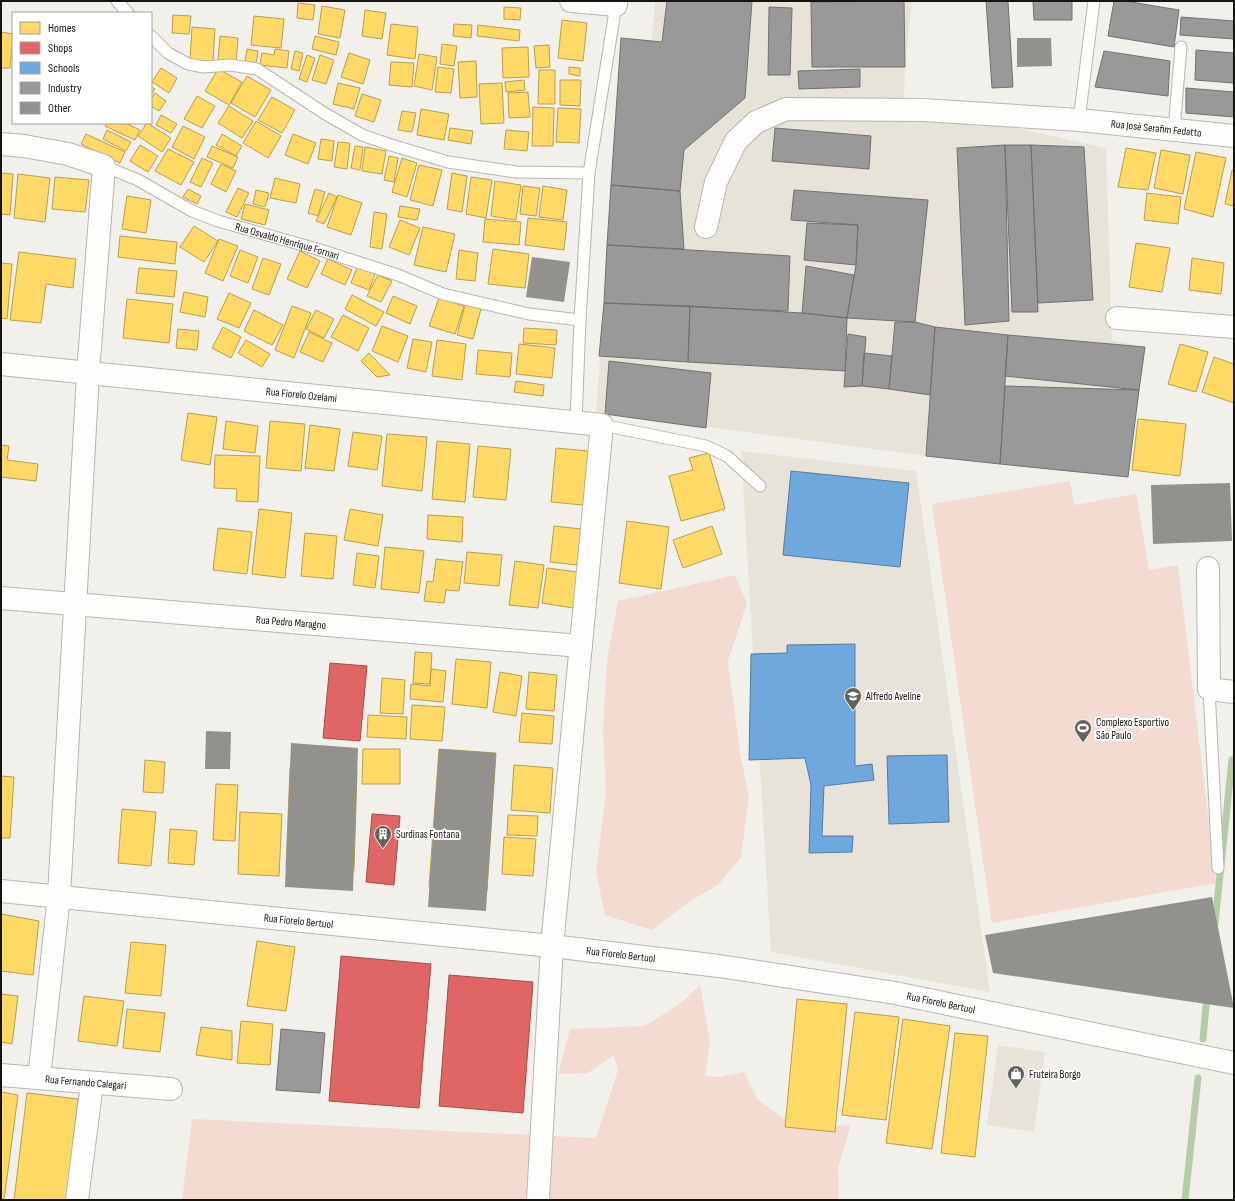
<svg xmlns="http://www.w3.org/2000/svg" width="1235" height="1201" font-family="'Sofia Sans Condensed',sans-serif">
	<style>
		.built { fill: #e8e3d9 }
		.green { fill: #f4dbd1 }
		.homes { fill: #ffd966; stroke: #b99e4c }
		.shops { fill: #e06666; stroke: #a34d4c }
		.schools { fill: #6fa8dc; stroke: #547c9f }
		.industry { fill: #999; stroke: #727170 }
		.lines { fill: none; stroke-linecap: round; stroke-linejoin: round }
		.stream { stroke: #b4cca7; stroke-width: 7 }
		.building { fill: #93918d }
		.service-casing { stroke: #b7b5b1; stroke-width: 13 }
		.minor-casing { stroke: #b7b5b1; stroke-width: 24 }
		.secondary-casing { stroke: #b7b5b1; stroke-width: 24 }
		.service { stroke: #fdfdfc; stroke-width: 11 }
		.minor { stroke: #fdfdfc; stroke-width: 22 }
		.secondary { stroke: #fdfdfc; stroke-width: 22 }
		.labels { text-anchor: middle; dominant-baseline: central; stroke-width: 4; stroke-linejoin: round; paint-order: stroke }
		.street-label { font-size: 11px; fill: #161411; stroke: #fff }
		.poi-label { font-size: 11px; fill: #161411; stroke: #fff; text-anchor: start }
	</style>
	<rect width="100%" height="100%" fill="#f2f0ea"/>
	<path class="built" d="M655,1H912L905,67L904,103L1106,148L1112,340L1145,347L1128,477L926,456L596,412L604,303L621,38L652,40Z
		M741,451L916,471L990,992L771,952Z
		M998,1045L1045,1052L1034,1132L987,1125Z"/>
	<path class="green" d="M1070,481L1074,505L1136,494L1149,570L1178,565L1216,883L992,923L932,504Z
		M735,575L747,603L728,661L740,753L749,797L741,857L719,884L689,902L652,930L605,915L596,872L606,794L603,728L607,660L618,601Z
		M700,985L710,1042L705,1076L720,1077L744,1072L758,1100L783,1118L829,1126L851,1125L838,1168L839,1198L834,1200H182L192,1119L596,1138L618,1070L614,1055L588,1073L558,1074L570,1029L645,1026L681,1003Z"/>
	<path class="homes" d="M298,3L315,5L313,20L297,18Z
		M322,6L345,10L340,38L318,34Z
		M504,7L521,8L520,20L504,19Z
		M365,10L386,13L382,39L362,36Z
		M173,15L191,16L189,34L172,33Z
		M254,16L284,19L281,48L251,45Z
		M562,20L587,23L583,61L558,58Z
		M391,24L418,27L415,59L387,55Z
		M454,24L472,25L471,38L453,36Z
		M478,25L520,30L519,41L477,36Z
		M192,27L215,29L213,62L190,60Z
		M1,32L13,34L10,68H1Z
		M220,36L238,38L236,63L218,61Z
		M315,36L339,42L336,55L312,49Z
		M442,44L457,46L454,66L440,64Z
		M549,45L550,67L536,68L534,46Z
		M528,47L529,77L503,78L502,48Z
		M247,49L258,51L256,63L245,62Z
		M275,49L289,51L287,68L260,65L262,53L274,55Z
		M295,51L303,53L299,71L291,69Z
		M349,53L370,60L363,84L341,77Z
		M419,54L437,57L432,90L414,86Z
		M307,55L315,58L307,82L299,79Z
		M320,55L334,60L326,84L312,80Z
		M476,61L477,97L460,98L458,62Z
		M391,62L414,63L412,87L389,85Z
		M438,67L454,69L451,93L435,92Z
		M569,67L580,68V76L569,74Z
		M161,68L177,78L169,93L152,82Z
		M218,69L242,82L229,105L205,91Z
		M539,70H555V104H538Z
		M247,76L271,90L255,117L231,103Z
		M524,80L525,90L506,92L505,82Z
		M560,80H581L580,106L560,105Z
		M338,83L360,88L354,109L333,104Z
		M502,83L504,123L481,124L479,84Z
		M151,86L155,89L151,95Z
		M528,92L530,117L509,118L508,93Z
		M155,93L166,101L159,111L151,106V99Z
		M362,94L381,100L374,122L355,116Z
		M197,96L215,106L202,128L184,119Z
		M272,97L295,110L282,133L258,120Z
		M229,106L253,121L242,138L218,123Z
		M533,107L554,108L553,146H532Z
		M558,108L581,109L579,143L556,142Z
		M421,109L449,114L444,140L417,135Z
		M402,111L416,113L412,132L398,130Z
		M161,115L177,124L171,133L156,125Z
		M256,121L281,136L268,158L243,143Z
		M107,123H125L140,130L135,140L105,126Z
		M147,123L171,138L162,152L138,136Z
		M183,126L205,137L194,159L172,147Z
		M450,128L473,131L471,144L448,140Z
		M107,130L131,142L126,151L103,139Z
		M506,130L529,132L527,151L504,149Z
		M86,134L125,152L120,163L81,144Z
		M222,134L242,146L236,156L216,145Z
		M293,134L316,143L308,164L285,155Z
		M321,139L334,141L332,161L318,159Z
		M338,142L350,143L347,169L334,167Z
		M140,145L158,156L148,172L130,161Z
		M212,146L238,157L233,168L207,157Z
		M355,146L363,147L360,170L351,168Z
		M365,147L386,151L382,174L362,171Z
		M1126,148L1156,153L1148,190L1118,187Z
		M168,149L194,162L181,185L155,171Z
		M1161,150L1190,155L1183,194L1154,188Z
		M1196,152L1226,158L1213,217L1184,209Z
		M389,156L398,158L394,182L384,180Z
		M202,158L213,163L201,187L190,182Z
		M402,158L417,163L407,197L392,192Z
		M221,164L236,171L226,192L211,184Z
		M419,165L442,170L433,206L410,200Z
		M1232,170L1234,171V206L1225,204Z
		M1,173L13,174L10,215L1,214Z
		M452,173L467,176L462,212L447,209Z
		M18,174L50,178L45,222L14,218Z
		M55,177L89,180L85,212L52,209Z
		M471,177L492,180L486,218L466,214Z
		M275,178L300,184L296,203L270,198Z
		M495,181L521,185L516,220L491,216Z
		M523,186L540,188L536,216L520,214Z
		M543,186L567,190L563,220L539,217Z
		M238,188L249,193L237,217L226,212Z
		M188,189L201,196L197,204L183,197Z
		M315,189L325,192L318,216L308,213Z
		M256,190L269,193L265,207L253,204Z
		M329,193L337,197L324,224L316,221Z
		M1147,193L1181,197L1178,224L1144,220Z
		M338,195L362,203L351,235L327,227Z
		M127,196L151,200L146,233L122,229Z
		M245,204L269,210L265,225L241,219Z
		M400,206L420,209L417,220L398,217Z
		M374,212L387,214L382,249L370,247Z
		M528,218L567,222L564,250L525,245Z
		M485,219L521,222L519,245L483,242Z
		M400,220L420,228L409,255L389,247Z
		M194,226L218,241L204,262L180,247Z
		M423,227L455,234L446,272L414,265Z
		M120,236L177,242L175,264L118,257Z
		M219,239L238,246L223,281L205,273Z
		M1136,243L1170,248L1162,292L1129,287Z
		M493,249L529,254L525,288L488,284Z
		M240,250L258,257L248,283L230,276Z
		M459,250L478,253L475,281L456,279Z
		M300,251L320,261L307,288L287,279Z
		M19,252L76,259L73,288L46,284L41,323L10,320Z
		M263,258L281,264L269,295L252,289Z
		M1192,258L1224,263L1221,294L1189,290Z
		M328,259L352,270L345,285L321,274Z
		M1,263L12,264L7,319L1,318Z
		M358,265L376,272L369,290L351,283Z
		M139,268L177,271L174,297L136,293Z
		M378,275L392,281L381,302L367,296Z
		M184,292L208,297L205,317L180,312Z
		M229,293L251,303L239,328L217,319Z
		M352,295L384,312L376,326L345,309Z
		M393,296L417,306L410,324L386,313Z
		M439,298L464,306L455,334L429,326Z
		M127,299L173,304L169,343L123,338Z
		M465,305L481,309L473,339L457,335Z
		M292,306L311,313L294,358L275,350Z
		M254,310L283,325L272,345L244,331Z
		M316,310L334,319L324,338L306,329Z
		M343,315L369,328L358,351L331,337Z
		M382,326L408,336L398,362L372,351Z
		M223,327L241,337L231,358L212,348Z
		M524,328L557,330L556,345L523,343Z
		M178,329L199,331L197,350L176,348Z
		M309,332L332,343L323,362L300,352Z
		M413,339L432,342L426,372L407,368Z
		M246,340L270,354L262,367L238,353Z
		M437,340L466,344L462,380L432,376Z
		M519,344L555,348L552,378L516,374Z
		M1180,344L1208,352L1196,392L1168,384Z
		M478,350L512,353L510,377L476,374Z
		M369,353L390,375L377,377L361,361Z
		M1214,357L1234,364V403L1202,392Z
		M516,381L544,385L543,396L514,392Z
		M188,413L217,417L210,465L181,460Z
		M1138,419L1186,424L1180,476L1132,470Z
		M226,421L258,426L255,453L223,449Z
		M270,421L305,424L301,471L266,468Z
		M310,425L340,429L334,471L305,468Z
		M353,432L382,436L377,470L348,466Z
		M387,434L427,437L422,491L382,486Z
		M437,441L470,444L465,502L432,499Z
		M1,445L9,446L7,460L38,464L36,481L1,477Z
		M478,446L511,449L506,500L473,497Z
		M556,448L588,451L583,505L551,502Z
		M709,453L725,509L681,521L669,476L693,470L689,458Z
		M215,455L260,456L258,502L236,501L237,489L214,488Z
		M259,509L292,513L285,578L252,574Z
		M350,509L383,515L378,546L344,540Z
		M428,515L463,517L462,542L427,539Z
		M627,521L669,527L661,589L619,583Z
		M554,526L581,529L577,565L550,562Z
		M712,526L722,554L683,568L673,540Z
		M218,528L252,532L247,574L213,570Z
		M305,533L337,536L333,579L301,576Z
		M385,547L424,551L419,593L381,589Z
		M467,552L502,555L499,586L464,583Z
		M357,553L379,556L375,588L353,585Z
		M436,559L463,562L459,591L446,590L444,603L424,601L427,581L433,582Z
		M515,561L544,565L538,608L509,605Z
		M547,568L578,572L573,608L542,603Z
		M415,652L432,653L430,684L413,683Z
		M456,659L491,662L487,708L452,704Z
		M431,669L446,671L443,702L410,699L411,684L430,686Z
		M500,672L522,676L516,716L493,712Z
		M529,672L557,675L554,711L526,709Z
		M382,678L405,680L403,714L380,713Z
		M412,705L445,707L442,741L410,739Z
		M522,713L554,716L552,744L519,742Z
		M368,715L407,717L406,739L367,737Z
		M363,749H400V784H362Z
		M439,749L496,753L487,891L429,887Z
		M145,760L165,762L163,793L143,792Z
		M514,765L553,768L550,813L511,810Z
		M290,768L357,771L354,871L286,868Z
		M1,776L14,777L10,838H1Z
		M216,784L238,785L235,841L213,840Z
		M122,809L156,812L151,866L118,863Z
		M240,812L282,814L279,876L238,874Z
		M508,815L538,816L537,836L507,835Z
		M170,829L197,831L194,865L168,863Z
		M504,837L536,839L533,876L502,874Z
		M1,914L39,921L33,975L1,971Z
		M257,941L295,947L286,1011L247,1006Z
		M131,942L166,945L161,996L125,993Z
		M1,994L18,996L12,1044L1,1042Z
		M84,996L124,1001L117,1046L78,1041Z
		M797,999L847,1004L835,1132L785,1127Z
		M127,1009L165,1013L160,1052L123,1048Z
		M855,1012L899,1017L886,1120L842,1115Z
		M903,1019L950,1026L932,1149L886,1143Z
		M241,1021L273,1024L270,1065L237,1063Z
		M201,1027L232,1031V1060L196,1055Z
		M955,1033L988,1036L975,1157L941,1153Z
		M1,1092L18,1095L4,1200H1Z
		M27,1093L78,1099L66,1200H14Z"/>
	<path class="shops" d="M330,663L367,666L360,741L323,738Z
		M372,814L400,816L394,885L366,882Z
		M341,956L431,964L419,1108L329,1101Z
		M449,975L533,982L523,1113L439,1106Z"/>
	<path class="schools" d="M791,471L909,483L900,567L783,555Z
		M855,644V766L872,764L874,780L824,786L822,836H853L852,852L809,853L811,785L805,758L749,760L751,654L787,653V645Z
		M947,755L949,822L889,824L887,756Z"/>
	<path class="industry" d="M667,1H752L745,98L684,150L680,191L611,185L621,38L662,42Z
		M904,1L905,67H812L811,2Z
		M986,1H1008L1013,87L992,88Z
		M1033,1H1072V20H1034Z
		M1114,1H1125L1179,10L1174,47L1108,36Z
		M769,7L792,8L790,75H768Z
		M1181,17L1234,21V39L1180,35Z
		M1196,50L1234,53V83L1195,80Z
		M1104,51L1170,61L1168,96L1095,87Z
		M860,69V87L799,89L798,71Z
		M1186,88L1234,92V117L1186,113Z
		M775,128L871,136L869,169L772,161Z
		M1005,145H1031L1038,312H1012Z
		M1005,145L1009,321L965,325L957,148Z
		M1031,145L1084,147L1093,300L1038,303Z
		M611,185L680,191L684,249L607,245Z
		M794,190L928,200L915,322L847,318L856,265L858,225L791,220Z
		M807,223L858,225L856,265L804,260Z
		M607,245L790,256L788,311L604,303Z
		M806,266L854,275L847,318L802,313Z
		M604,303L690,306L688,362L599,356Z
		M690,306L802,313L847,318L845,371L688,362Z
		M895,322H915L935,327L930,395L889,389Z
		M935,327L1008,335L1000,464L926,456Z
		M848,334L866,337L862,386L844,387Z
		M1008,335L1145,347L1139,390L1005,376Z
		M864,353L892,356L889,389L862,386Z
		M609,361L711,373L706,428L605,414Z
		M1005,386L1139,390L1128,477L1000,464Z
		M281,1029L325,1033L320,1093L276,1090Z"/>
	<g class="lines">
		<path class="stream" d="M1215,923L1232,760
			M1203,1039L1207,995
			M1185,1200L1198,1078"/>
	</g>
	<path class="building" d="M1017,38H1051L1052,66L1017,67Z
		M532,257L570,262L564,302L526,297Z
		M1230,483L1232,541L1153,544L1151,485Z
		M206,731L231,732L230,769H205Z
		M291,743L358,748L353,891L285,887Z
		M439,749L496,753L486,911L428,907Z
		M1212,897L1234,1008L993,973L985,935Z"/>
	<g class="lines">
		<defs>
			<g id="service">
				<path d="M117,1L128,13"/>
				<path d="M151,36L168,53L188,64L204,67L230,65L257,69L324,113L362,135L391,145L448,162L516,172L589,173"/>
				<path d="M1079,120L1094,1"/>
				<path d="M1174,130L1181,47"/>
				<path id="s1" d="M104,166L138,180L192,211L218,221L317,249L398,275L443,294L529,314L580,320"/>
				<path d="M576,422L580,320L589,173L616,5"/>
				<path d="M602,425L706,446L727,456L760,486"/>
				<path d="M1209,689L1218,868"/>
			</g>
			<g id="minor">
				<path d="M571,1L616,5V1"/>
				<path d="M1,144L24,146L68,154L104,166L88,373L59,896L39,1078"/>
				<path id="s2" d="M706,227L716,182L736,141L756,122L786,109L923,110L1079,120L1234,136"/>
				<path d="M1117,318L1234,327"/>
				<path id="s3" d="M1,364L602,425L552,946L538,1200"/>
				<path d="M1208,568L1209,689L1234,692"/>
				<path id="s4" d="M1,598L581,646"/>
				<path id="s5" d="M1,1075L171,1089"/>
				<path d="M77,1200L92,1083"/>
			</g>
			<g id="secondary">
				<path id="s6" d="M1,891L552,946L719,966L895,993L1234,1063"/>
			</g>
		</defs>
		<use href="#service" class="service-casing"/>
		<use href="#minor" class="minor-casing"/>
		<use href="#secondary" class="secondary-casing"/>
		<use href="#service" class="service"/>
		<use href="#minor" class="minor"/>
		<use href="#secondary" class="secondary"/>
	</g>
	<defs>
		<symbol id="school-pin" viewBox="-11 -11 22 30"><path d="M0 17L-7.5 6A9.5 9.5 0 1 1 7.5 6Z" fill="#63615d" stroke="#fff"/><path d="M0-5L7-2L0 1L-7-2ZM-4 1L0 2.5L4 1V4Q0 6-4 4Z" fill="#fff"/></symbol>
		<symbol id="stadium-pin" viewBox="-11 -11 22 30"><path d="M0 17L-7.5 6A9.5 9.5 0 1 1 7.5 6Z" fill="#63615d" stroke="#fff"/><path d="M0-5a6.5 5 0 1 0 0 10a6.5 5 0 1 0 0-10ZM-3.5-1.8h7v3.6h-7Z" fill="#fff"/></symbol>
		<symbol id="building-pin" viewBox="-11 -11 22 30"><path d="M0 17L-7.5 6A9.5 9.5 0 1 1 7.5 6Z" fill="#63615d" stroke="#fff"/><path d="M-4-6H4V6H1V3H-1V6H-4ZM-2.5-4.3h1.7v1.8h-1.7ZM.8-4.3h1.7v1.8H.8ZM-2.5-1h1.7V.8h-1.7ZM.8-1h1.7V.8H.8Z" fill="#fff"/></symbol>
		<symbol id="shop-pin" viewBox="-11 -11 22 30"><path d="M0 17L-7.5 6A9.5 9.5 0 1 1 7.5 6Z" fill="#63615d" stroke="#fff"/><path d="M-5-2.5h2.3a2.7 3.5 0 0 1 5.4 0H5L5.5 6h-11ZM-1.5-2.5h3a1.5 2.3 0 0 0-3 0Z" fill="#fff"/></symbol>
	</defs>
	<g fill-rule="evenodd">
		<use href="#school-pin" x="843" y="686" width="20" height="27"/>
		<use href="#stadium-pin" x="1073" y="718" width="20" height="27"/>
		<use href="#building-pin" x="373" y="824" width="20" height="27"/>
		<use href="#shop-pin" x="1006" y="1064" width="20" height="27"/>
	</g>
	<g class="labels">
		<g class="street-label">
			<text stroke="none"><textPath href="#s2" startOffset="523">Rua José Serafim Fedatto</textPath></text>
			<text stroke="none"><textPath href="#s1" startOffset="199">Rua Osvaldo Henrique Fornari</textPath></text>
			<text stroke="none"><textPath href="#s3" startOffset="302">Rua Fiorelo Ozelami</textPath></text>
			<text stroke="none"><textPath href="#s4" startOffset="291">Rua Pedro Maragno</textPath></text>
			<text stroke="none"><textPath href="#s6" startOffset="299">Rua Fiorelo Bertuol</textPath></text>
			<text stroke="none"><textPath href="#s6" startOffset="623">Rua Fiorelo Bertuol</textPath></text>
			<text stroke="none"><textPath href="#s6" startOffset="947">Rua Fiorelo Bertuol</textPath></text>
			<text stroke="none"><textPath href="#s5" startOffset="85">Rua Fernando Calegari</textPath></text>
		</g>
		<g class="poi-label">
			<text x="866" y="696">Alfredo Aveline</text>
			<text x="1096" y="722">Complexo Esportivo<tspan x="1096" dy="13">São Paulo</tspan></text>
			<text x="396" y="834">Surdinas Fontana</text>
			<text x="1029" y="1074">Fruteira Borgo</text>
		</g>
	</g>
	<rect width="1235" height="1201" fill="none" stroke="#161411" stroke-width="4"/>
	<rect x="12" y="12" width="140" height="112" fill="#ffffff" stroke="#a2a1a0"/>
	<rect x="20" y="22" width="20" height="12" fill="#ffd966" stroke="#a2a1a0"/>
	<text x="48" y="32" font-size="12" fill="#161411">Homes</text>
	<rect x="20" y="42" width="20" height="12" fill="#e06666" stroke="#a2a1a0"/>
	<text x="48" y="52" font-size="12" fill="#161411">Shops</text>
	<rect x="20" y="62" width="20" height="12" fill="#6fa8dc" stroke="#a2a1a0"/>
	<text x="48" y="72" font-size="12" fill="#161411">Schools</text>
	<rect x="20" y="82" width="20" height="12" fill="#999999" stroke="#a2a1a0"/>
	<text x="48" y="92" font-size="12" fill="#161411">Industry</text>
	<rect x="20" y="102" width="20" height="12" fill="#93918d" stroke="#a2a1a0"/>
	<text x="48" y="112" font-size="12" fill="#161411">Other</text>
</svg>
